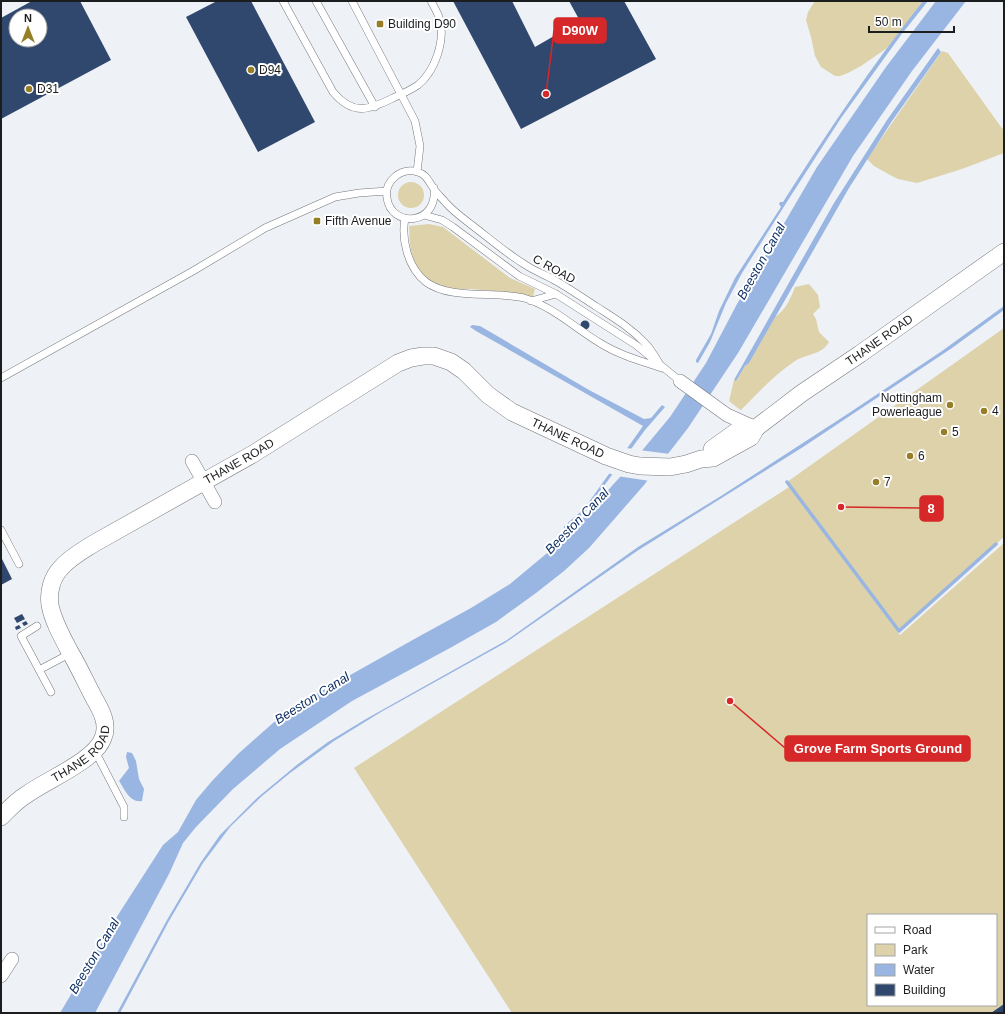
<svg xmlns="http://www.w3.org/2000/svg" width="1005" height="1014" font-family="Helvetica,sans-serif">
	<style>
		.green { fill: #ded2aa; fill-rule: evenodd }
		.water { fill: #99b5e2 }
		.pier { fill: #eef1f6 }
		.lines { fill: none; stroke-linecap: round; stroke-linejoin: round }
		.stream { stroke: #99b5e2; stroke-width: 3.5 }
		.building { fill: #30476e; fill-rule: evenodd }
		.service-casing { stroke: #74767b; stroke-width: 8 }
		.minor-casing { stroke: #74767b; stroke-width: 14 }
		.tertiary-casing { stroke: #74767b; stroke-width: 18 }
		.service { stroke: #fff; stroke-width: 7 }
		.minor { stroke: #fff; stroke-width: 13 }
		.tertiary { stroke: #fff; stroke-width: 17 }
		.poi-dot { fill: #957e26; stroke: #fff; stroke-width: 1.5 }
		.labels { text-anchor: middle; dominant-baseline: central; stroke-width: 4; stroke-linejoin: round; paint-order: stroke }
		.poi-label { font-size: 12px; fill: #1c1d1f; stroke: #fff; text-anchor: start }
		.street-label { font-size: 12px; fill: #1c1d1f; stroke: #fff }
		.water-label { font-size: 13px; font-style: italic; fill: #0e2f64; stroke: #fff }
		.leader { fill: none; stroke: #d62828; stroke-width: 1.5 }
		.callout-dot { fill: #d62828; stroke: #fff; stroke-width: 1.5 }
		.callout { fill: #d62828; stroke: #d62828; stroke-width: 1.5 }
		.callout-label { font-size: 13px; text-anchor: middle; font-weight: bold; fill: #fff }
	</style>
	<rect width="100%" height="100%" fill="#eef1f6"/>
	<path class="green" d="M815,1H923L887,48L861,66L848,73L840,76H835L821,67L815,56L811,37L806,20L808,12Z
		M942,51L948,53L1001,127L1004,130V153L962,169L917,183L898,179L890,175L874,166L867,159Z
		M398 195a13 13 0 1 1 26 0a13 13 0 1 1-26 0Z
		M429,224L443,227L510,278L535,289L533,297C512,291 490,291 469,289C458,289 446,289 436,284C424,278 415,266 412,254C409,245 410,235 409,226Z
		M809,284L818,295L820,307L813,314L816,319L819,332L829,342C822,355 806,354 795,361C775,374 758,393 741,410L739,409L729,401L734,380L736,381L745,366L749,363L775,317C786,309 790,300 795,287Z
		M1004,328V537L899,631L787,482Z
		M789,487L900,635L1004,543V1013H512L354,768ZM868,915H996V1005H868Z"/>
	<path class="water" d="M923,1H928L901,35L841,118L790,197L742,273L726,303L710,342L698,363L696,362V360L711,334L719,311L735,278L781,207L779,204L780,202H783C827,133 872,65 923,1Z
		M936,1H966L912,71L853,156L738,353L688,428L644,485L589,548L564,571L536,593L496,622L450,648L352,701L280,749L233,789L196,827L183,843L169,874L95,1013H60L118,915L163,845L178,832L196,800L212,781L238,754L273,723L295,706L418,637L471,608L510,584L564,539L620,477L670,417L706,363L737,304L817,167L886,67Z
		M938,48L941,52L892,121L849,188L749,363L745,366L736,381L734,380L834,203L887,120Z
		M1004,306V310L952,348L803,447L637,551L505,643L381,712L334,741L290,773L262,796L230,827L203,863L169,921L120,1013H117L167,920L201,862L220,835L257,798L298,764L328,742L366,719L507,640L638,547L721,496L846,415L942,351Z
		M472,325L480,326L589,390L644,419L651,418L662,405L665,407L645,430L584,513L564,530V526L584,509L643,426L476,331L470,327Z
		M127,752L132,753L136,761L139,779L144,789L142,801C130,803 125,790 119,781L129,768L126,757Z"/>
	<path class="pier" d="M626,448L634,449L614,475L608,473Z
		M639,450L670,454L650,481L617,476Z"/>
	<g class="lines">
		<path class="stream" d="M787,482L899,631L996,544"/>
	</g>
	<path class="building" d="M32,1H80L111,60L1,119V18ZM16,16H40V40H16Z
		M217,1H251L315,122L258,152L186,17Z
		M453,1H512L535,47L580,21L569,1H624L656,59L521,129Z
		M580.5 325a4.5 4.5 0 1 1 9 0a4.5 4.5 0 1 1-9 0Z
		M1,557L12,579L1,585Z
		M22,614L25,619L17,623L14,618Z
		M26,621L28,624L24,626L22,623Z
		M19,625L21,628L16,630L15,627Z
		M1004,1004V1013H991Z"/>
	<g class="lines">
		<defs>
			<path id="service" d="M283,1L333,92C353,116 369,110 393,98C402,94 411,90 418,85C435,71 445,42 440,20C438,13 434,7 431,1
				M316,1L375,107
				M352,1L415,121L420,146L417,172
				M434,188C438,226 391,228 387,198C384,181 401,167 418,172C427,175 429,182 434,189C437,194 442,198 446,203C454,212 464,219 473,226C490,239 506,253 524,264C534,271 546,275 556,281C570,289 583,298 597,307C614,318 631,328 645,343C652,350 657,360 662,368
				M424,215L442,220L453,227L519,276L556,294L636,345L680,381
				M405,218C401,240 408,268 426,282C450,300 495,291 524,298C552,306 575,328 600,343C619,355 641,361 662,368
				M531,301L556,294
				M1,378L193,271L265,228L335,197L359,193L387,191
				M1,530L19,564
				M37,626L21,636L51,692
				M39,670L71,653
				M95,751L124,807V817"/>
			<path id="minor" d="M680,381L727,415L756,428
				M192,461L215,502
				M1,976L12,959"/>
			<g id="tertiary">
				<path id="s1" d="M712,449L740,429L756,428L802,393L860,354L1004,252"/>
				<path id="s2" d="M1,817C9,809 16,801 26,795C46,780 95,761 103,738C109,724 101,710 94,698C86,683 79,667 70,652C62,637 53,621 50,605C48,592 52,577 61,568C69,558 82,551 93,544L253,454L398,363L411,358L423,356H434L451,362L464,371L488,395L512,412L606,456L629,464L640,466L670,467L686,464L701,459L713,458L751,437L756,428"/>
			</g>
		</defs>
		<use href="#service" class="service-casing"/>
		<use href="#minor" class="minor-casing"/>
		<use href="#tertiary" class="tertiary-casing"/>
		<use href="#service" class="service"/>
		<use href="#minor" class="minor"/>
		<use href="#tertiary" class="tertiary"/>
	</g>
	<g class="poi-dot">
		<rect x="376" y="20" width="8" height="8" rx="2"/>
		<circle cx="251" cy="70" r="4"/>
		<circle cx="29" cy="89" r="4"/>
		<rect x="313" y="217" width="8" height="8" rx="2"/>
		<circle cx="950" cy="405" r="4"/>
		<circle cx="984" cy="411" r="4"/>
		<circle cx="944" cy="432" r="4"/>
		<circle cx="910" cy="456" r="4"/>
		<circle cx="876" cy="482" r="4"/>
	</g>
	<g class="labels">
		<g class="poi-label">
			<text x="388" y="24">Building D90</text>
			<text x="259" y="70">D94</text>
			<text x="37" y="89">D31</text>
			<text x="325" y="221">Fifth Avenue</text>
			<text x="942" y="398" text-anchor="end">Nottingham<tspan x="942" dy="14">Powerleague</tspan></text>
			<text x="992" y="411">4</text>
			<text x="952" y="432">5</text>
			<text x="918" y="456">6</text>
			<text x="884" y="482">7</text>
		</g>
		<g class="street-label">
			<text transform="translate(554 269) rotate(29)">C ROAD</text>
			<text stroke="none"><textPath href="#s1" startOffset="202">THANE ROAD</textPath></text>
			<text stroke="none"><textPath href="#s2" startOffset="907">THANE ROAD</textPath></text>
			<text stroke="none"><textPath href="#s2" startOffset="524">THANE ROAD</textPath></text>
			<text stroke="none"><textPath href="#s2" startOffset="104">THANE ROAD</textPath></text>
		</g>
		<g class="water-label">
			<text transform="translate(761 261) rotate(-61)">Beeston Canal</text>
			<text transform="translate(577 521) rotate(-46)">Beeston Canal</text>
			<text transform="translate(312 698) rotate(-32)">Beeston Canal</text>
			<text transform="translate(94 956) rotate(-59)">Beeston Canal</text>
		</g>
	</g>
	<path class="leader" d="M546 94L554 30M841 507L920 508M730 701L785 748"/>
	<g class="callout-dot">
		<circle cx="546" cy="94" r="4"/>
		<circle cx="841" cy="507" r="4"/>
		<circle cx="730" cy="701" r="4"/>
	</g>
	<g class="callout">
		<rect x="554" y="18" width="52" height="25" rx="4"/>
		<rect x="920" y="496" width="23" height="25" rx="4"/>
		<rect x="785" y="736" width="185" height="25" rx="4"/>
	</g>
	<g class="callout-label">
		<text x="580" y="35">D90W</text>
		<text x="931" y="513">8</text>
		<text x="878" y="753">Grove Farm Sports Ground</text>
	</g>
	<rect width="1005" height="1014" fill="none" stroke="#1c1d1f" stroke-width="4"/>
	<rect x="867" y="914" width="130" height="92" fill="#ffffff" stroke="#a4a5a5"/>
	<rect x="875" y="927" width="20" height="6" fill="#ffffff" stroke="#a4a5a5"/>
	<text x="903" y="934" font-size="12" fill="#1c1d1f">Road</text>
	<rect x="875" y="944" width="20" height="12" fill="#ded2aa" stroke="#a4a5a5"/>
	<text x="903" y="954" font-size="12" fill="#1c1d1f">Park</text>
	<rect x="875" y="964" width="20" height="12" fill="#99b5e2" stroke="#a4a5a5"/>
	<text x="903" y="974" font-size="12" fill="#1c1d1f">Water</text>
	<rect x="875" y="984" width="20" height="12" fill="#30476e" stroke="#a4a5a5"/>
	<text x="903" y="994" font-size="12" fill="#1c1d1f">Building</text>
	<g transform="translate(28 28)"><circle r="19" fill="#ffffff" stroke="#a4a5a5"/>
	<path d="M0-3L7 15L0 10L-7 15Z" fill="#957e26"/>
	<text y="-6" font-size="11" font-weight="bold" text-anchor="middle" fill="#1c1d1f">N</text>
	</g>
	<path d="M869 26v6h85v-6" fill="none" stroke="#1c1d1f" stroke-width="2"/>
	<text x="875" y="26" font-size="12" fill="#1c1d1f" stroke="#ffffff" stroke-width="3" paint-order="stroke">50 m</text>
</svg>
